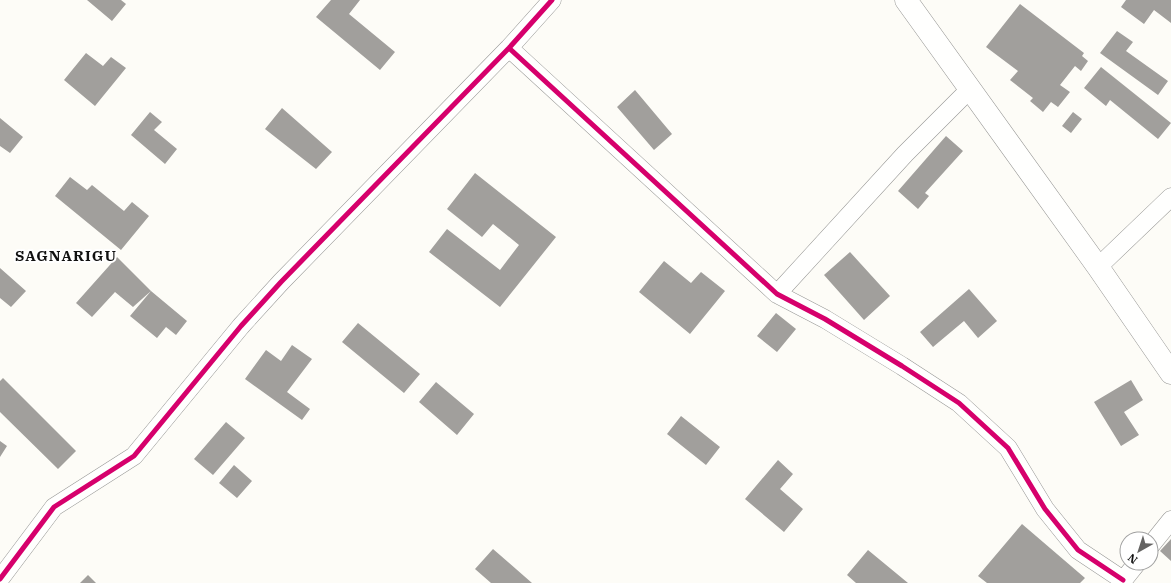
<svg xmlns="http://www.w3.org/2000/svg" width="1171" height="583" font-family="'IBM Plex Serif',serif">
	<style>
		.building { fill: #a19f9c }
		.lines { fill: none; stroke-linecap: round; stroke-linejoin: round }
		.minor-casing { stroke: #979795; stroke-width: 19 }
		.tertiary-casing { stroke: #979795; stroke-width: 23 }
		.minor { stroke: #fffffe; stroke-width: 18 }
		.tertiary { stroke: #fffffe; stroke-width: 22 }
		.cycleway-casing { stroke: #fff; stroke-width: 8 }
		.cycleway { stroke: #d6006c; stroke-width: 5 }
		.labels { text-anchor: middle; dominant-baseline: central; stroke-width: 4; stroke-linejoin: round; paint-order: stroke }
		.district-label { font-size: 15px; font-weight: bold; letter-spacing: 1px; fill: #111; stroke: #fff }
	</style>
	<rect width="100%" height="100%" fill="#fdfcf7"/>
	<path class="building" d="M87,0H121L126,4L112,21Z
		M331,0H360L349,14L395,52L380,70L316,17Z
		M1126,0H1171V23L1154,10L1144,24L1121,7Z
		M1020,4L1084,53L1082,56L1088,61L1081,71L1075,66L1060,85L1070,92L1058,107L1051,102L1043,112L1030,101L1033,98L1010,80L1018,71L986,47Z
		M1117,31L1133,42L1126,51L1168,81L1158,95L1100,53Z
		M86,53L103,66L111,57L126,68L95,106L64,80Z
		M1101,67L1171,123L1158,139L1110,100L1106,106L1084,88Z
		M635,90L672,134L654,150L617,107Z
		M282,108L332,152L316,169L265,129Z
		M150,112L162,122L154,130L177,149L165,164L131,135Z
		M1073,112L1082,119L1071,133L1062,126Z
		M0,118L23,137L10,153L0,146Z
		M946,136L963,151L925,193L929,196L918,209L898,191Z
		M475,173L556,237L500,307L429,252L447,229L500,270L519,245L493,224L482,237L447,209Z
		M70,177L87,190L92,185L124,211L132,202L149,216L121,250L55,196Z
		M850,252L890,296L864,320L824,275Z
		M117,257L151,291L133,307L115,292L92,317L76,303Z
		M664,261L691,283L701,272L725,291L690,334L639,292Z
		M0,268L26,291L11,307L0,298Z
		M969,289L997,321L978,338L964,321L933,347L920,332Z
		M151,291L187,321L176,335L166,327L157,338L130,316Z
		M776,313L796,329L777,352L757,336Z
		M358,323L420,374L404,393L342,342Z
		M292,345L312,359L287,392L310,409L302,420L245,379L266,350L281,361Z
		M3,378L76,451L58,469L0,412V381Z
		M1131,380L1143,400L1124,412L1139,435L1121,446L1094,402Z
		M436,382L474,414L457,435L419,402Z
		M681,416L720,447L706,465L667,434Z
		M226,422L245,438L213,475L194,459Z
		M0,441L7,446L0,457Z
		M778,460L793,474L780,489L803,509L784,532L745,499Z
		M234,465L252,481L237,498L219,483Z
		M1022,524L1085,578L1080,583H987L978,576Z
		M1171,539V561L1160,551Z
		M493,549L532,583H491L475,569Z
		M868,550L908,583H856L847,575Z
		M88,575L96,583H80Z"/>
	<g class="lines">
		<defs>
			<path id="minor" d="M509,48L777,294L825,319L902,366L959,403L1008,448L1045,509L1078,550L1123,580
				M1098,267L1171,197
				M777,294L905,154L970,89
				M1151,545L1171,520
				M0,579L54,507L134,456L241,326L281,282L509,48L552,0
				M1121,583L1137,563"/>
			<path id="tertiary" d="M906,0L1098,267L1171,373"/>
		</defs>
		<use href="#minor" class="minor-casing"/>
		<use href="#tertiary" class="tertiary-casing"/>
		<use href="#minor" class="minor"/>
		<use href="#tertiary" class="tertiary"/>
		<defs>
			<path id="cycleway" d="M509,48L777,294L825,319L902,366L959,403L1008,448L1045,509L1078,550L1123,580
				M0,579L54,507L134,456L241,326L281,282L509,48L552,0"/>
		</defs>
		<use href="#cycleway" class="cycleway-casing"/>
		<use href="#cycleway" class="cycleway"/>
	</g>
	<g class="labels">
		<g class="district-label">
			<text x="66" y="255">SAGNARIGU</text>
		</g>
	</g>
	<g transform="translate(1139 551) rotate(219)"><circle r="19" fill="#ffffff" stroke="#a0a0a0"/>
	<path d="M0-3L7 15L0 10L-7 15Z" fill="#646362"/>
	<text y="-6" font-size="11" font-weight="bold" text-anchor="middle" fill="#111111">N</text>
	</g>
</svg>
